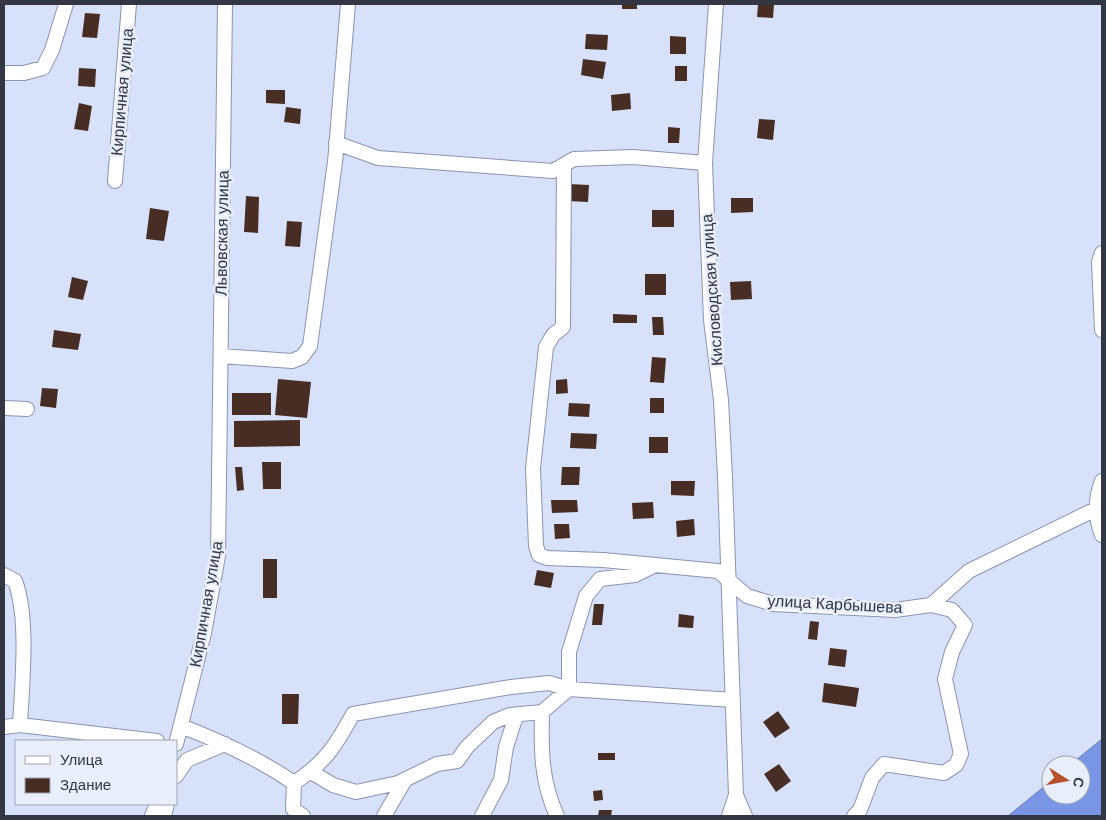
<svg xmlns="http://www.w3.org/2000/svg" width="1106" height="820" font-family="Arial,sans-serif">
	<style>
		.water { fill: #7996e6; stroke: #647ab5 }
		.building { fill: #482d24 }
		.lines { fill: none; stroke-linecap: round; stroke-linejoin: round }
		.minor-casing { stroke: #8994b0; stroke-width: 16 }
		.minor { stroke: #fff; stroke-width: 14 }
		.labels { text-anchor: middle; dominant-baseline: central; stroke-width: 5; stroke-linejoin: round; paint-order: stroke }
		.street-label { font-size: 16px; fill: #323743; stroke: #e9eefb }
	</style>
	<rect width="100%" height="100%" fill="#d7e1f9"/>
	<path class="water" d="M1102,739V816H1008L1051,781V795H1081V765H1070Z"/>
	<path class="building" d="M622,4H637V9H622Z
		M758,4H774L773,18L757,17Z
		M85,13L100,14L97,38L82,37Z
		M586,34L608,35L607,50L585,49Z
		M670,36L686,37V54H670Z
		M583,59L606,62L603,79L581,75Z
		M675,66H687V81H675Z
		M79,68L96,69L95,87L78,86Z
		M266,90H285V104L266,103Z
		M630,93L631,109L612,111L611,95Z
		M79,103L92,106L88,131L74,129Z
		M286,107L301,109L300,124L284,122Z
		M759,119L775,120L773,140L757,138Z
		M668,127L680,128L679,143H668Z
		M568,184L589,185L588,202L567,201Z
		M246,196L259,197L258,233L244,232Z
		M731,198H753V212L731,213Z
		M150,208L169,211L164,241L146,239Z
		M652,210H674V227H652Z
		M287,221L302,222L300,247L285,246Z
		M645,274H666V295H645Z
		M72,277L88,281L83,300L68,297Z
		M751,281L752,299L731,300L730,282Z
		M613,314L637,315V323H613Z
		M652,317H663L664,335H653Z
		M54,330L81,334L78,350L52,347Z
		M652,357L666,358L664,383L650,382Z
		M278,379L311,382L307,418L275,415Z
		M567,379L568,393L556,394V380Z
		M42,388L58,389L56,408L40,406Z
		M232,393H271V415H232Z
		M650,398H664V413H650Z
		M569,403L590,404L589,417L568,416Z
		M300,420V446L234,447V421Z
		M571,433L597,434L596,449L570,448Z
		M649,437H668V453H649Z
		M262,462H281V489H263Z
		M235,467H242L244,490L237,491Z
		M562,467H580L579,485H561Z
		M671,481H695L694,496L671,495Z
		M551,500H577L578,512L552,513Z
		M653,502L654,518L633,519L632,503Z
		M694,519L695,535L677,537L676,521Z
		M554,524H569L570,538L555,539Z
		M263,559H277V598H263Z
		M537,570L554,573L551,588L534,585Z
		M594,604H604L602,625H592Z
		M679,614L694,616L693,628L678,627Z
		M810,621L819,622L817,640L808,639Z
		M830,648L847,650L845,667L828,665Z
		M824,683L859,688L856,707L822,702Z
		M282,694H299L298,724H282Z
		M778,711L790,728L775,738L763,722Z
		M598,753H615V760H598Z
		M779,764L791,781L776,792L764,774Z
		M602,790L603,800L594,801L593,791Z
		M599,810H612L611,816H598Z"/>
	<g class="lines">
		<defs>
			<path id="minor" d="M716,4L705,163L711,320L721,400L725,477L736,795L745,816
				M4,73H24L43,68L52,50L66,4
				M336,143L378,158L553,171L574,159L633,157L705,163
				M564,165L563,327L553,335L546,347L533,468L536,546L539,555L547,558L603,560L718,571L747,596L773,604L895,610L931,605L969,571L1102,506
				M115,181L129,4
				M1102,253L1099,262L1102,330
				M221,356L292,361L302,357L310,346L335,162L348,4
				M4,408L27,409
				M1102,481C1095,498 1095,518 1102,535
				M4,575L15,581C29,617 22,685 20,725
				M542,712C541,750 541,781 557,816
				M181,726C220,741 259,759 294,783L293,809L303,816
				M4,727L20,725L157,741
				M176,744L204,633L218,556L225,4
				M311,772L333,785L356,792L398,783L437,764L457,761L467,747L493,722L510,715L542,712L569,689L733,700
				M176,776L187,760L225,744
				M294,783C325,763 336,745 353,714L511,687L549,683L569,689V652L586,596L600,579L635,575L655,565
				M152,816L157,804
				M164,816L167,804
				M384,816L405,780
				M482,816L501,780L506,747L516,716
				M729,816L736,795
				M854,816L860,810L872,778L884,764L944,773L956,765L961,754L945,679L952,652L965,625L952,610L931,605"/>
		</defs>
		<use href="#minor" class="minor-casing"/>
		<use href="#minor" class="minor"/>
	</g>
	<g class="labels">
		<g class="street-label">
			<text transform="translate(122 92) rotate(-85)">Кирпичная улица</text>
			<text transform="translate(222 233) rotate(-89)">Львовская улица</text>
			<text transform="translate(712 290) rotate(-94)">Кисловодская улица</text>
			<text transform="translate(206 604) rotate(-80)">Кирпичная улица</text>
			<text transform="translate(835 604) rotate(3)">улица Карбышева</text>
		</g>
	</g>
	<rect width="1106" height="820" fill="none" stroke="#323743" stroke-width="10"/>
	<rect x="15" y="740" width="162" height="65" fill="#e9eefb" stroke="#a0a5b1"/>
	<rect x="25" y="756" width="25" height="8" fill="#ffffff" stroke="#a0a5b1"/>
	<text x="60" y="765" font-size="15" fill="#323743">Улица</text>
	<rect x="25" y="778" width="25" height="15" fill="#482d24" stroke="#a0a5b1"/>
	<text x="60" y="790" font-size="15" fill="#323743">Здание</text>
	<g transform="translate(1066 780) rotate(101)"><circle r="24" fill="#e9eefb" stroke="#a0a5b1"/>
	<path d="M0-4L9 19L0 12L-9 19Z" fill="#b74f29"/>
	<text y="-8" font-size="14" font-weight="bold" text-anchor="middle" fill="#323743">С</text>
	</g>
</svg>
